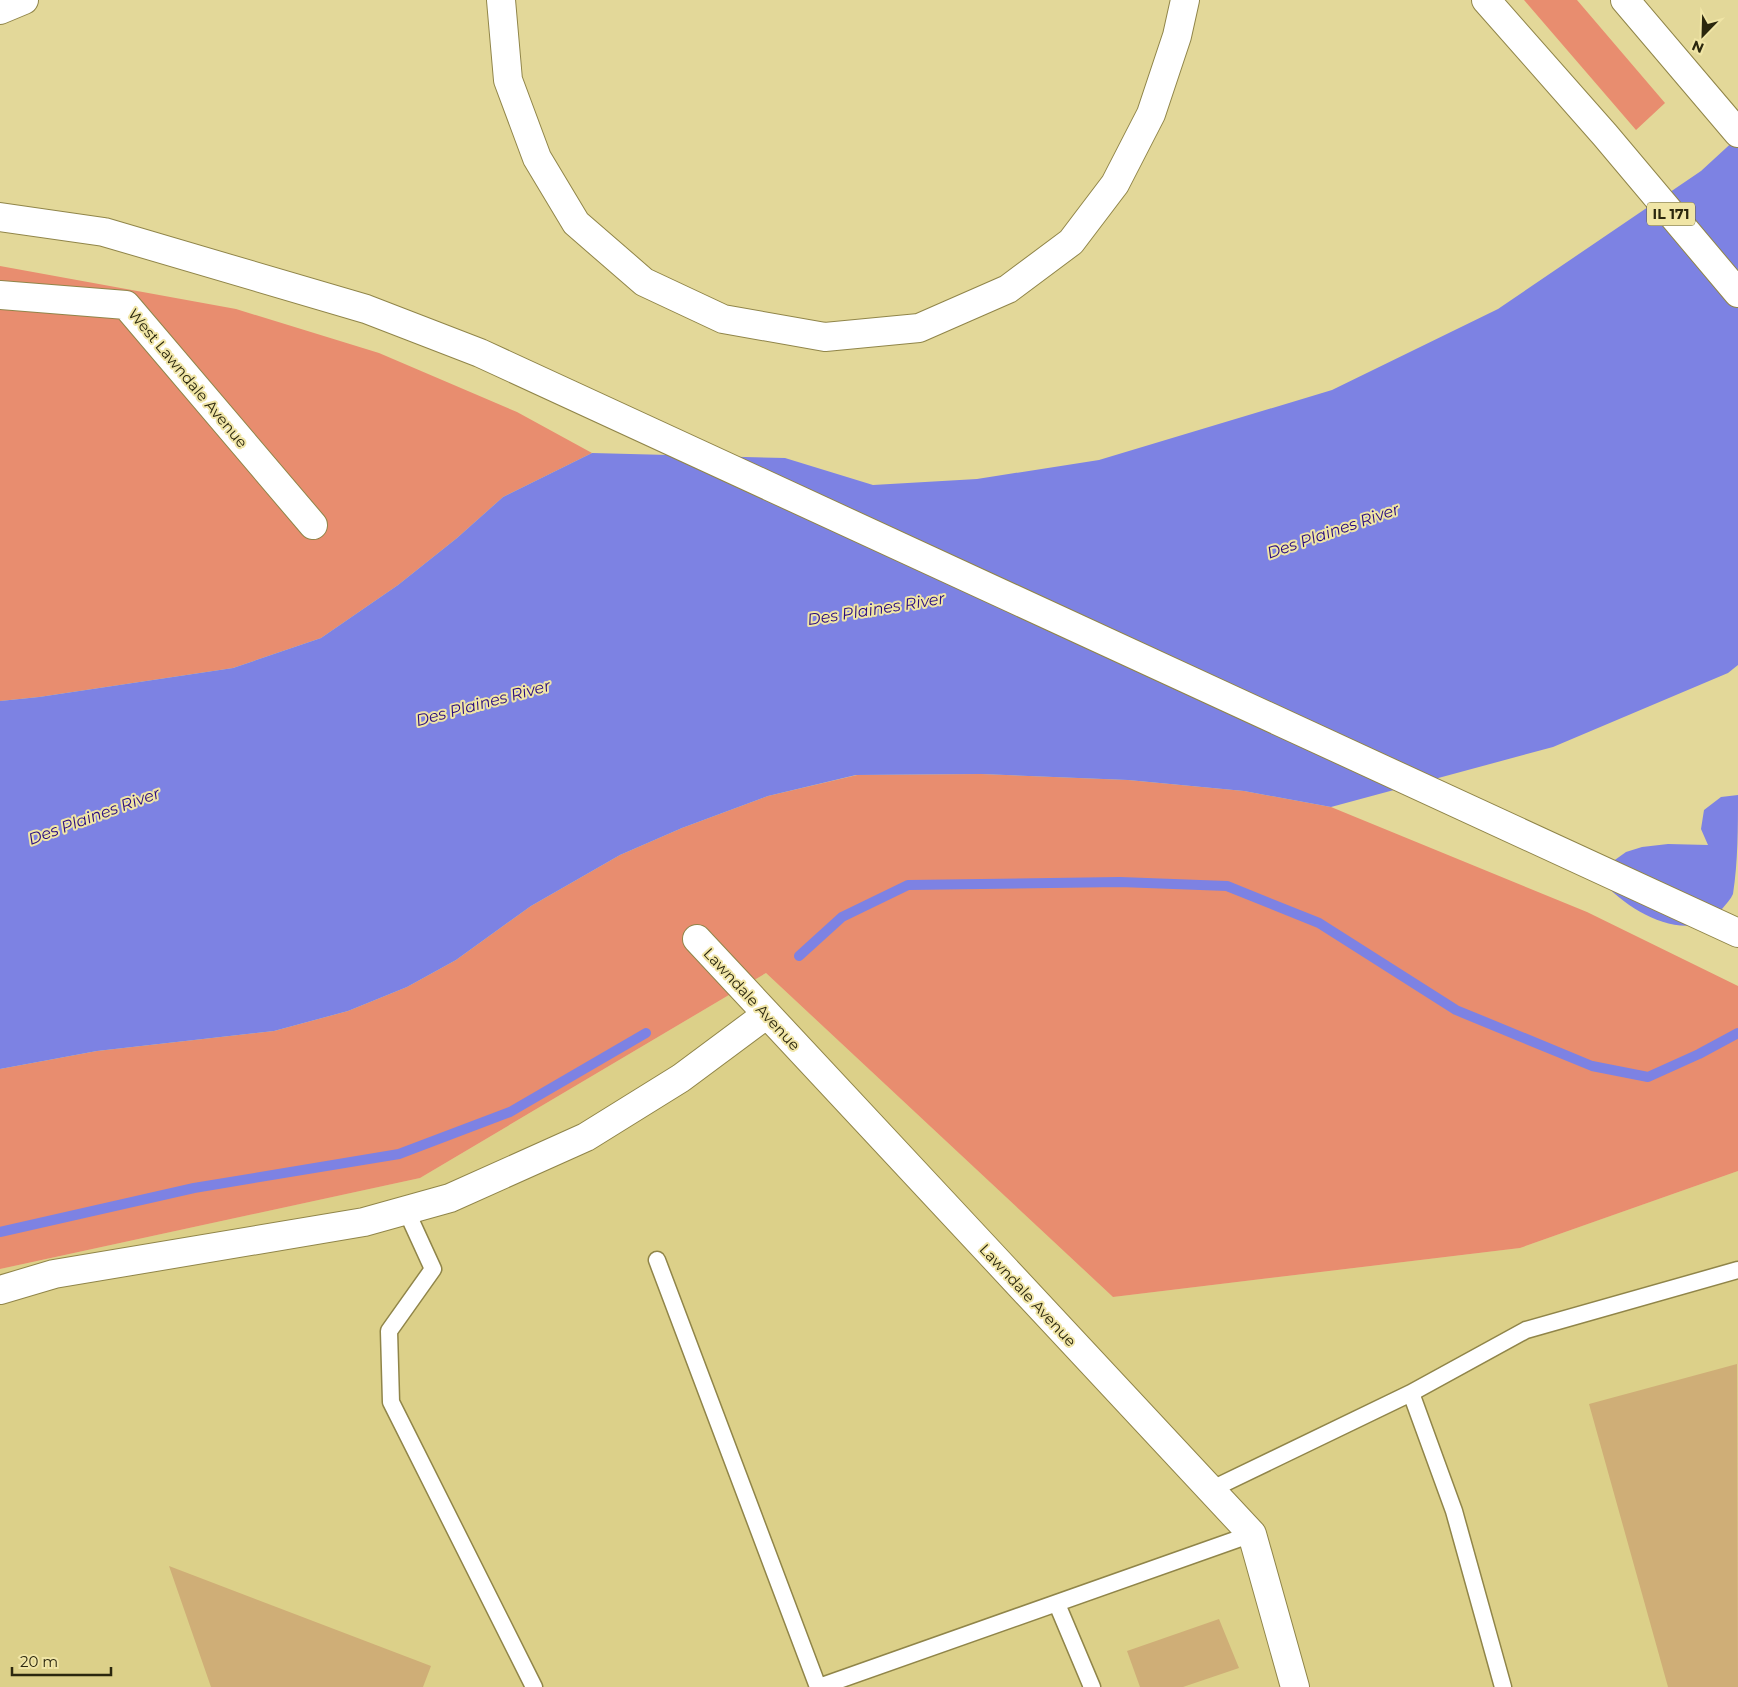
<svg xmlns="http://www.w3.org/2000/svg" width="1738" height="1687" font-family="Montserrat,sans-serif">
	<style>
		.built { fill: #dcd089 }
		.green { fill: #e88d6f }
		.water { fill: #7d82e3 }
		.lines { fill: none; stroke-linecap: round; stroke-linejoin: round }
		.stream { stroke: #7d82e3; stroke-width: 10 }
		.building { fill: #cfae77 }
		.lane-casing { stroke: #908549; stroke-width: 19 }
		.street-casing { stroke: #908549; stroke-width: 30 }
		.primary-casing { stroke: #908549; stroke-width: 30 }
		.highway-casing { stroke: #908549; stroke-width: 30 }
		.lane { stroke: #fff; stroke-width: 16 }
		.street { stroke: #fff; stroke-width: 28 }
		.primary { stroke: #fff; stroke-width: 28 }
		.highway { stroke: #fff; stroke-width: 28 }
		.labels { text-anchor: middle; dominant-baseline: central; stroke-width: 4; stroke-linejoin: round; paint-order: stroke }
		.shield { fill: #f0e5a6; stroke: #66603c; stroke-width: 1 }
		.shield-label { font-size: 14px; font-weight: bold; fill: #2b270e }
		.street-label { font-size: 15px; fill: #2b270e; stroke: #f0e5a6 }
		.water-label { font-size: 16px; font-style: italic; fill: #260980; stroke: #f0e5a6 }
	</style>
	<rect width="100%" height="100%" fill="#e3d899"/>
	<path class="built" d="M766,973L1113,1297L1520,1248L1738,1171V1687H0V1269L420,1178Z"/>
	<path class="green" d="M1524,0H1577L1665,103L1636,130Z
		M0,266L236,309L379,353L517,412L592,453L503,497L457,538L398,585L321,638L233,668L39,697L0,701Z
		M981,774L1128,780L1244,791L1331,807L1587,912L1738,986V1171L1520,1248L1113,1297L766,973L420,1178L0,1269V1069L97,1051L274,1031L348,1011L407,987L456,960L531,906L620,855L682,828L768,796L857,775Z"/>
	<path class="water" d="M1738,137V665L1728,673L1553,747L1331,807L1244,791L1128,780L981,774L856,775L768,796L682,828L620,855L531,906L456,960L407,987L348,1011L274,1031L97,1051L0,1069V701L39,697L233,668L321,638L398,585L457,538L503,497L592,453L785,458L873,485L977,479L1099,460L1332,390L1498,309L1701,171Z
		M1738,795C1738,826 1738,863 1733,894C1731,899 1726,904 1722,909C1691,948 1628,911 1603,882L1605,867L1626,852L1642,847L1668,844L1708,845L1701,829L1704,810L1721,797Z"/>
	<g class="lines">
		<path class="stream" d="M799,956L842,917L908,885L1120,882L1227,886L1319,923L1456,1010L1592,1066L1648,1077L1699,1054L1738,1033
			M0,1232L194,1188L399,1154L510,1112L646,1033"/>
	</g>
	<path class="building" d="M1737,1364L1738,1687H1668L1589,1404Z
		M169,1566L431,1666L423,1687H211Z
		M1219,1619L1239,1668L1183,1687H1140L1127,1651Z"/>
	<g class="lines">
		<defs>
			<path id="lane" d="M406,1210L433,1269L389,1331L391,1402L534,1687
				M657,1260L818,1687
				M1411,1393L1526,1330L1738,1270
				M1210,1490L1411,1393L1454,1511L1503,1687
				M1057,1604L1092,1687
				M819,1687L1252,1534"/>
			<path id="street" d="M0,295L126,305L313,525
				M697,939L1252,1534L1295,1687
				M0,1290L54,1274L364,1222L450,1198L586,1137L681,1078L767,1014"/>
			<path id="primary" d="M1486,0L1605,135L1738,293
				M1625,0L1738,133"/>
			<path id="highway" d="M501,0L508,80L537,158L576,223L644,282L723,319L825,337L919,328L1008,289L1071,242L1115,184L1151,114L1177,36L1185,0
				M0,10L24,0
				M0,217L104,232L366,309L480,353L1738,933"/>
		</defs>
		<use href="#lane" class="lane-casing"/>
		<use href="#street" class="street-casing"/>
		<use href="#primary" class="primary-casing"/>
		<use href="#highway" class="highway-casing"/>
		<use href="#lane" class="lane"/>
		<use href="#street" class="street"/>
		<use href="#primary" class="primary"/>
		<use href="#highway" class="highway"/>
	</g>
	<g class="labels">
		<rect class="shield" x="1647" y="202.5" width="48" height="23" rx="4"/>
		<g class="shield-label">
			<text x="1671" y="214">IL 171</text>
		</g>
		<g class="street-label">
			<text transform="translate(188 378) rotate(50)">West Lawndale Avenue</text>
			<text transform="translate(752 999) rotate(47)">Lawndale Avenue</text>
			<text transform="translate(1028 1295) rotate(47)">Lawndale Avenue</text>
		</g>
		<g class="water-label">
			<text transform="translate(1333 531) rotate(-19)">Des Plaines River</text>
			<text transform="translate(876 609) rotate(-9)">Des Plaines River</text>
			<text transform="translate(483 703) rotate(-15)">Des Plaines River</text>
			<text transform="translate(94 816) rotate(-20)">Des Plaines River</text>
		</g>
	</g>
	<g transform="translate(1703 35) rotate(203)" stroke="#f0e5a6" stroke-width="4" paint-order="stroke">
	<path d="M0-4L9 19L0 12L-9 19Z" fill="#2b270e"/>
	<text y="-8" font-size="14" font-weight="bold" text-anchor="middle" fill="#2b270e">N</text>
	</g>
	<path d="M12 1667v8h99v-8" fill="none" stroke="#2b270e" stroke-width="2.5"/>
	<text x="20" y="1667" font-size="15" fill="#2b270e" stroke="#f0e5a6" stroke-width="4" paint-order="stroke">20 m</text>
</svg>
